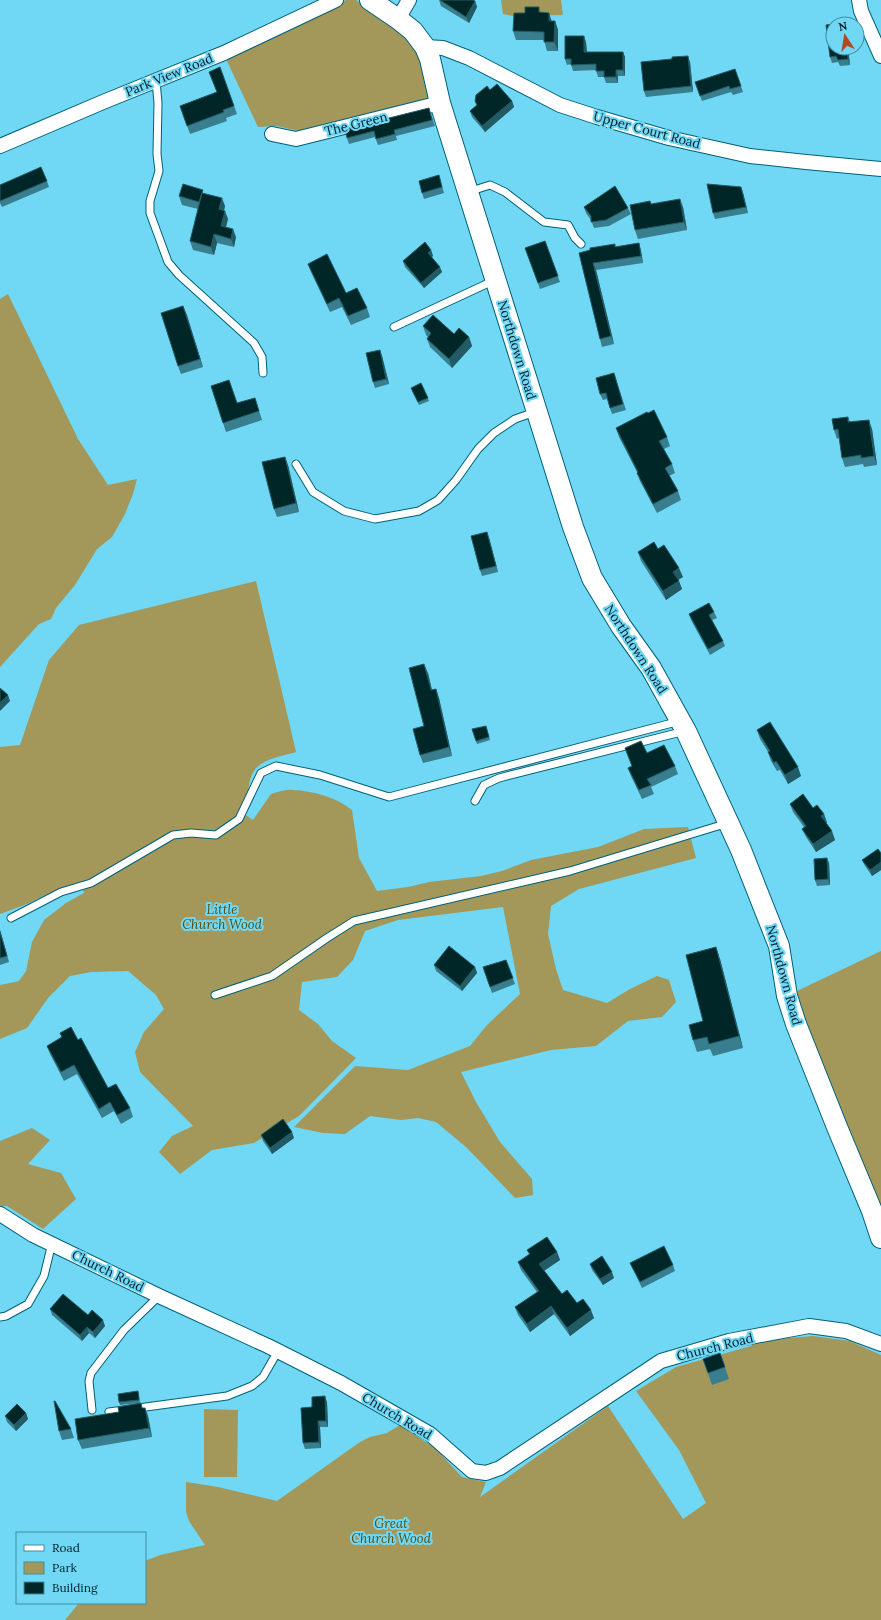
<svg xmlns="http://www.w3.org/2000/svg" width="881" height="1620" font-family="Lora,serif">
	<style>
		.green { fill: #a39759 }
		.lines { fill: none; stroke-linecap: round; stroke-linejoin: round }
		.lane-casing { stroke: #006176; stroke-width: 9 }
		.street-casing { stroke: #006176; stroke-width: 16 }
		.secondary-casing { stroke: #006176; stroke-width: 22 }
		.lane { stroke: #fff; stroke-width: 7 }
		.street { stroke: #fff; stroke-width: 14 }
		.secondary { stroke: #fff; stroke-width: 20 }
		.wall { fill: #387e8e }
		.shaded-wall { fill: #225b64 }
		.building { fill: #002627; stroke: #225b64 }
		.labels { text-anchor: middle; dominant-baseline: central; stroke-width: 4; stroke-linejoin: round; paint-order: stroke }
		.street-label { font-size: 13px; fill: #001e27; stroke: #70d7f4 }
		.park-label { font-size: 13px; font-style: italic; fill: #594f10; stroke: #70d7f4 }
	</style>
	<rect width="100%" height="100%" fill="#70d7f4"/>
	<path class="green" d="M346,0H356L402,34L413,47L421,62L430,99L299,131L277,126L258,127L226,59L263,42Z
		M501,0H561L563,15L513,16L503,14Z
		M8,294L78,439L108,485L137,479L133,494L125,514L112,537L97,549L75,585L56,608L51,619L39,624L0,667V299Z
		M256,581L296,752C283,756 261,759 254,771C250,777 249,785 248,792C246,799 246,806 241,812L253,820L271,794C278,792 286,789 293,790C313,791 336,797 352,810L359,858L377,891L408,887L429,882L481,876L502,871L531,860L598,847L644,829L688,827L696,858L579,889L551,906L548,934L556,969L563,990L607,1003L630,989L657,976L669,980L676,1002L662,1017L628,1021L596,1046L551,1050L461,1072L476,1102L500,1142L532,1179L533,1195L515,1198L466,1147L436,1122L418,1118L401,1120L370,1116L345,1134L323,1133L294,1127L355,1066L408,1070L470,1046L487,1025L520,994L503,907L398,920L365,931L353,960L337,977L302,982L299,1010L318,1024L332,1041L356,1058L299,1116L254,1143L212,1150L180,1174L159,1152L172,1136L193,1126L140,1072L135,1052L144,1032L164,1009L156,995L128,971L91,972L70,976L48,998L27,1028L0,1039V985L19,981L26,971L32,942L44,920L66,903L84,893L81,882L45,895L27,904L0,914V747L20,745L49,660L79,625Z
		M881,951V1212L806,1033L797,991Z
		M32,1128L50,1140L28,1164L61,1173L76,1199L43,1229L7,1206L0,1207V1141Z
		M813,1336L850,1341L881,1355V1620H65L79,1603H145V1561L160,1555L205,1545L189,1521L186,1512V1482L218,1487L277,1501L360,1442L370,1437L387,1433L400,1425L435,1448L462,1477L486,1482L480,1497L608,1406L683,1519L706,1503L679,1450L636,1391L676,1367L751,1346L754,1341Z
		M204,1409L238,1410L237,1477H204Z"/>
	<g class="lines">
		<defs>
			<path id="lane" d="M156,81L158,103L157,154L159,171L150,201V213L168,262L179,275L254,343L262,357L263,373
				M468,192L490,185L505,192L544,222L568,225L575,238L581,244
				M394,327L495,280
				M296,464L313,492L344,511L375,519L419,511L438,500L456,480L478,449L494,433L515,419L535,412
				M475,801L484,785L499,778L685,731
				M11,918L61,892L91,883L173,835L191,833L216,835L239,819L261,773L276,766L320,775L389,797L680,721
				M215,995L272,976L327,938L354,921L570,871L728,823
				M0,1317L6,1316L28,1304L44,1276L52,1243
				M92,1410L89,1381L91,1373L124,1330L159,1296
				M109,1412L227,1396L252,1386L263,1377L278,1351"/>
			<path id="street" d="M859,0L861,11L881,56
				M398,19L409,0
				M425,47L443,48L469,58L560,105L597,117L669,138L750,156L806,162L881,169
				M272,134L296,139L440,103
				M0,146L103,102L224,53L336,0
				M0,1214L33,1235L159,1296L268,1346L341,1383L430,1434L472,1471L486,1473L500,1468L661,1361L729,1341L809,1326L846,1331L881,1344"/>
			<path id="secondary" d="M370,0L398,19L413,31L425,47L430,59L440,103L521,361L573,527L592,578L621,626L651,668L686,731L741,850L779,946L787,996L796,1024L837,1127L872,1211L881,1238"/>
		</defs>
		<use href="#lane" class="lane-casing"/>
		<use href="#street" class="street-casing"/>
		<use href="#secondary" class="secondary-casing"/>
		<use href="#lane" class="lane"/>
		<use href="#street" class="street"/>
		<use href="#secondary" class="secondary"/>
	</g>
	<path class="wall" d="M439,0L475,1L477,7L469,23L441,6Z
		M525,13H541L552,21H555L558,30V51H547L544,40H516L513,31Z
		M844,23V24H833V48H848L850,65L840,66L838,62L832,63L830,57L826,25Z
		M586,42L587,52H623L625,57V76H618V83H606L604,77H598L596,70L573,71L571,64L567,65L565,59Z
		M690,62L693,92L646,97L644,91Z
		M220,67L237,114L226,118L227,121L190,134L180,106L217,92L209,72Z
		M735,69L743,92L733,95L731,92L702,101L695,82Z
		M490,90L512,101L514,107L485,132L472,117L470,111L477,105Z
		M431,114L435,126L396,136L397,140L378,145L375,137L349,144L347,138Z
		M439,175L444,193L424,199L422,193Z
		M47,181L49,187L2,207L0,203V185Z
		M204,193L225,206L224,211L228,219L226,227L236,237L234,247L217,243L214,255L193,250L190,241L198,209L182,205L179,196Z
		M743,193L748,213L715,219L713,213Z
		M652,204L683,207L687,230L638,239L635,230Z
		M584,207L628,208L631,214L609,226L594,228L591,220L586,213Z
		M545,241L560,282L540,289L525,248Z
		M639,243L641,251L643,263L596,270L614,344L602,347L600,339L579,253Z
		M431,250L433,256L432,257L442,272L424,288L405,267L403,261Z
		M308,264L346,293L367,308L370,317L351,325L342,307L330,312L311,272Z
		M183,306L203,367L181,374L178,366Z
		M423,326L454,334L469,337L472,346L452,368L430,347L427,339L428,337L426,335Z
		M382,356L389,384L375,388L373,382Z
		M614,373L626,410L612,414L607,399L603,400L600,394Z
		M421,383L429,401L419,405L412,391Z
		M255,398L262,420L226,432L223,423L237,403Z
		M848,417L850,422L872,429L877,465L864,467L863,464L845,467L842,458L839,438L837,439L834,430Z
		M616,428L667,437L670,446L664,449L672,464L675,473L669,476L678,491L681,500L657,513L640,481L637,472L619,437Z
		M288,465L299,512L277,517L274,509Z
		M489,538L498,572L482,576L480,570Z
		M658,549L683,577L678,580L682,589L666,600L641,561L638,552Z
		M714,612L717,618L712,620L723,641L725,646L710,655L691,620L689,614Z
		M428,673L432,690L439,698L452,756L423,763L420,755L424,726Z
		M486,726L490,740L477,744L476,741Z
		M757,730L801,776L788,784L780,770L777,771L771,761L768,752L760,739Z
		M625,748L647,753L675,766L678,774L651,787L654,794L642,799L631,776L628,768L632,766Z
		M790,804L813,808L824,814L827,823H826L835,840L816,852L806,837L802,829L804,827L793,812Z
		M881,853V870L872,876L865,866L862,860Z
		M829,863L830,885L817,886L815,880Z
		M0,930L9,962L0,965Z
		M720,959L743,1048L713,1056L710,1049L697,1052L693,1040L703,1021Z
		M506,960L515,984L492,993L483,967Z
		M434,965L475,967L477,973L462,991L436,971Z
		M60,1033L78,1040L108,1088L130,1108L133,1117L121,1124L114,1111L102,1118L77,1074L64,1081L50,1054L47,1046L62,1038Z
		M261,1135L294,1138L272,1154L263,1141Z
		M527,1250L557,1252L560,1260L544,1271L562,1294L577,1303L594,1318L570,1336L554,1314L530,1332L518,1315L515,1307L537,1292L521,1270L518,1262L529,1254Z
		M630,1263L673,1265L675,1271L642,1288L633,1269Z
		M590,1264L614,1278L603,1285L592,1270Z
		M50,1309L88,1315L105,1326L95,1338L89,1333L82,1341L52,1315Z
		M720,1353L729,1379L712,1385L703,1359Z
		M138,1391L139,1394L140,1403L120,1405L119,1402Z
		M327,1402L328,1427H320L321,1448L305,1449L303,1443L312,1407Z
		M143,1408H145L148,1416L152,1437L82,1449L78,1440Z
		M26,1413L28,1419L16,1431L7,1422L5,1416Z
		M71,1429L74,1438L62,1440L59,1431Z"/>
	<path class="shaded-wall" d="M475,1L477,7L469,23L466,17Z
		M549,13L552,22L549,21Z
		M555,21L558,30V51L554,42Z
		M584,36L586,42L587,58L584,52Z
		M847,48H848L850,65L848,59Z
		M623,52L625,57V76L623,70Z
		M688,56L690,62L693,92L691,86Z
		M616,70L618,76V83L616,77Z
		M512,101L514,107L485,132L482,126Z
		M741,187L743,193L748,213L746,207Z
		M222,198L225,206L222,218L219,209Z
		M680,199L683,207L687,230L684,222Z
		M225,211L228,219L224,234L221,226Z
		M233,229L236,237L234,247L231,239Z
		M214,234L217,243L214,255L211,247Z
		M639,243L641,251L643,263L641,256Z
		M431,250L433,256L430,258L428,253Z
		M593,263L596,270L614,344L611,336Z
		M440,267L442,272L424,288L421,283Z
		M183,306L187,315L203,367L200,359Z
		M469,337L472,346L452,368L449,359Z
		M380,350L382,356L389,384L386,379Z
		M869,420L872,429L877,465L874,456Z
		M285,457L288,465L299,512L296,503Z
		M487,532L489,538L498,572L496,566Z
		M679,568L683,577L676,581L673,572Z
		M679,581L682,589L666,600L663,591Z
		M424,664L428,673L434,699L431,690Z
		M436,689L439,698L452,756L449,747Z
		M8,695L10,701L0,711V703Z
		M798,767L801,776L788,784L785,775Z
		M824,814L827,823L824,825L821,816Z
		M832,831L835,840L816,852L813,844Z
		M827,858L829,863L830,885L828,879Z
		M881,862V870L872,876L870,870Z
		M0,930L9,962L0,932Z
		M716,947L720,959L743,1048L739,1036Z
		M475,967L477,973L462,991L460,986Z
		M292,1132L294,1138L272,1154L270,1148Z
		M557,1252L560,1260L542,1272L539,1264Z
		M612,1272L614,1278L603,1285L600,1279Z
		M551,1306L554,1314L530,1332L527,1324Z
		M591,1310L594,1318L570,1336L567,1328Z
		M103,1320L105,1326L95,1338L93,1332Z
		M87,1327L89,1333L82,1341L80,1335Z
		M325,1396L327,1402L328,1427L326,1421Z
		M145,1408L148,1416L152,1437L149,1428Z
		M26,1413L28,1419L16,1431L14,1425Z
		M318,1421L320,1427L321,1448L319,1442Z"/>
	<path class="building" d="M440,0H473L475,1L466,17Z
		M525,7H539V12L549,13V21H555L554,42H544V32L513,31L514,13H525Z
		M844,23V24H833V48H847L848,59L838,60L836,56L830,57L826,25Z
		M565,36H584V52H623V70H616V77H604V71H596V64L571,65V59H565Z
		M688,56L691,86L644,91L641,62L672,59V57Z
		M220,67L234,106L223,110L224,112L187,126L180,106L217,92L209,72Z
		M735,69L741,86L730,89L729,86L700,96L695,82Z
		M497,84L512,101L482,126L470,111L477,105L475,101L476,95L487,86L490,90Z
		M429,108L432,120L394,130L395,134L376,139L374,131L347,138L345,129Z
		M41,167L47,181L0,201V185Z
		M439,175L442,187L422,193L419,181Z
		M183,184L203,190L202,193L222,198L219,209L225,211L221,226L233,229L231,239L214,234L211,247L190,241L202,193L199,202L179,196Z
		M707,184L741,187L746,207L713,213Z
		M615,186L628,208L606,220L591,222V216L584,207Z
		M680,199L684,222L635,230L630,205L650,201L651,204Z
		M545,241L558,276L538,283L525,248Z
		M425,242L431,250L428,253L440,267L421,283L403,261Z
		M639,243L641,256L593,263L611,336L600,339L579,253L590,250V248L615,244V247Z
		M327,254L346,293L357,288L367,308L348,316L339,298L327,304L308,264Z
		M183,306L200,359L178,366L161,313Z
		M433,315L454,334L459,328L469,337L449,359L427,339L431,333L423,326Z
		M380,350L386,379L373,382L366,353Z
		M614,373L623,404L610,408L606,393L600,394L596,378Z
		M229,380L237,403L255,398L259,411L223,423L211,386Z
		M421,383L428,398L418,402L411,388Z
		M654,410L667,437L659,441L672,464L665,468L678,491L653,504L637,473L638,472L616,428L647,412L648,413Z
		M848,417V422L869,420L874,456L861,458V455L842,458L838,429L834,430L832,419Z
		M285,457L296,503L274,509L262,462Z
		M487,532L496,566L480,570L471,536Z
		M654,542L658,549L664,545L679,568L673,572L679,581L663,591L638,552Z
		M709,603L714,612L709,615L723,641L708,649L689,614Z
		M424,664L431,690L436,689L449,747L420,755L413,729L424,726L409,668Z
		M0,688L8,695L0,703Z
		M770,722L798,767L785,775L776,761L774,763L768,752L770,751L757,730Z
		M486,726L489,737L476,741L472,729Z
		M641,741L647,753L664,745L675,766L647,779L651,785L639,790L628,768L632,766L625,748Z
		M803,794L813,808L817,805L824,814L821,816L832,831L813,844L802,829L806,826L790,804Z
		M878,849L881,853V862L870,870L862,860Z
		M827,858L828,879L815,880L814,859Z
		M0,932L7,956L0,958Z
		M449,946L475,967L460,986L434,965Z
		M716,947L739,1036L709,1044L707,1037L693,1040L689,1025L703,1021L686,955Z
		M506,960L513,978L490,987L483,967Z
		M71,1027L78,1040L81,1038L108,1088L116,1084L130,1108L117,1115L110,1102L99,1109L74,1065L61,1072L47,1046L62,1037L60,1033Z
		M283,1119L292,1132L270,1148L261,1135Z
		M547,1237L557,1252L539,1264L562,1294L567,1290L577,1303L583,1299L591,1310L567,1328L551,1306L527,1324L515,1307L539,1291L518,1262L530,1254L527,1250Z
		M664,1246L673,1265L640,1282L630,1263Z
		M602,1256L612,1272L600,1279L590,1264Z
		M63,1294L88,1315L92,1310L103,1320L93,1332L87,1327L80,1335L50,1309Z
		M720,1353L725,1367L708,1373L703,1359Z
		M138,1391L139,1400L119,1402L118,1394Z
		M325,1396L326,1421H318L319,1442L303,1443L301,1408L312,1407V1397Z
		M54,1401H55L71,1429L59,1431Z
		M141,1403L142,1408H145L149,1428L78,1440L75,1419L119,1412L118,1407Z
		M17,1404L26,1413L14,1425L5,1416Z"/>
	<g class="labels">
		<g class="street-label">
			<text transform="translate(169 75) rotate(-22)">Park View Road</text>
			<text transform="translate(356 124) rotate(-14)">The Green</text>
			<text transform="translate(647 130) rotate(15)">Upper Court Road</text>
			<text transform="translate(517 350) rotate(73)">Northdown Road</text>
			<text transform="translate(636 649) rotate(57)">Northdown Road</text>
			<text transform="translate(784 975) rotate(75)">Northdown Road</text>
			<text transform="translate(108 1271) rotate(26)">Church Road</text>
			<text transform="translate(715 1347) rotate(-14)">Church Road</text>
			<text transform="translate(397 1416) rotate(31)">Church Road</text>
		</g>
		<g class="park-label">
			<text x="222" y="909">Little<tspan x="222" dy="15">Church Wood</tspan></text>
			<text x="391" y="1523">Great<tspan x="391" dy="15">Church Wood</tspan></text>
		</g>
	</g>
	<rect x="16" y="1532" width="130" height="72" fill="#70d7f4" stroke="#438da2"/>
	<rect x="24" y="1545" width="20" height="6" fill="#ffffff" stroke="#438da2"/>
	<text x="52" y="1552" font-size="12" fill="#001e27">Road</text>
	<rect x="24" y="1562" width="20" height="12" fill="#a39759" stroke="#438da2"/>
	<text x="52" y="1572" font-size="12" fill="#001e27">Park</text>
	<rect x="24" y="1582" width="20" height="12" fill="#002627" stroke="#438da2"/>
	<text x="52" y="1592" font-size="12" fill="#001e27">Building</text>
	<g transform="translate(845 36) rotate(348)"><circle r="19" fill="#70d7f4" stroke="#438da2"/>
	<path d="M0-3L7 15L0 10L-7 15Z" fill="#b14925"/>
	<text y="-6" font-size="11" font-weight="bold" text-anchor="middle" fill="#001e27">N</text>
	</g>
</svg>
